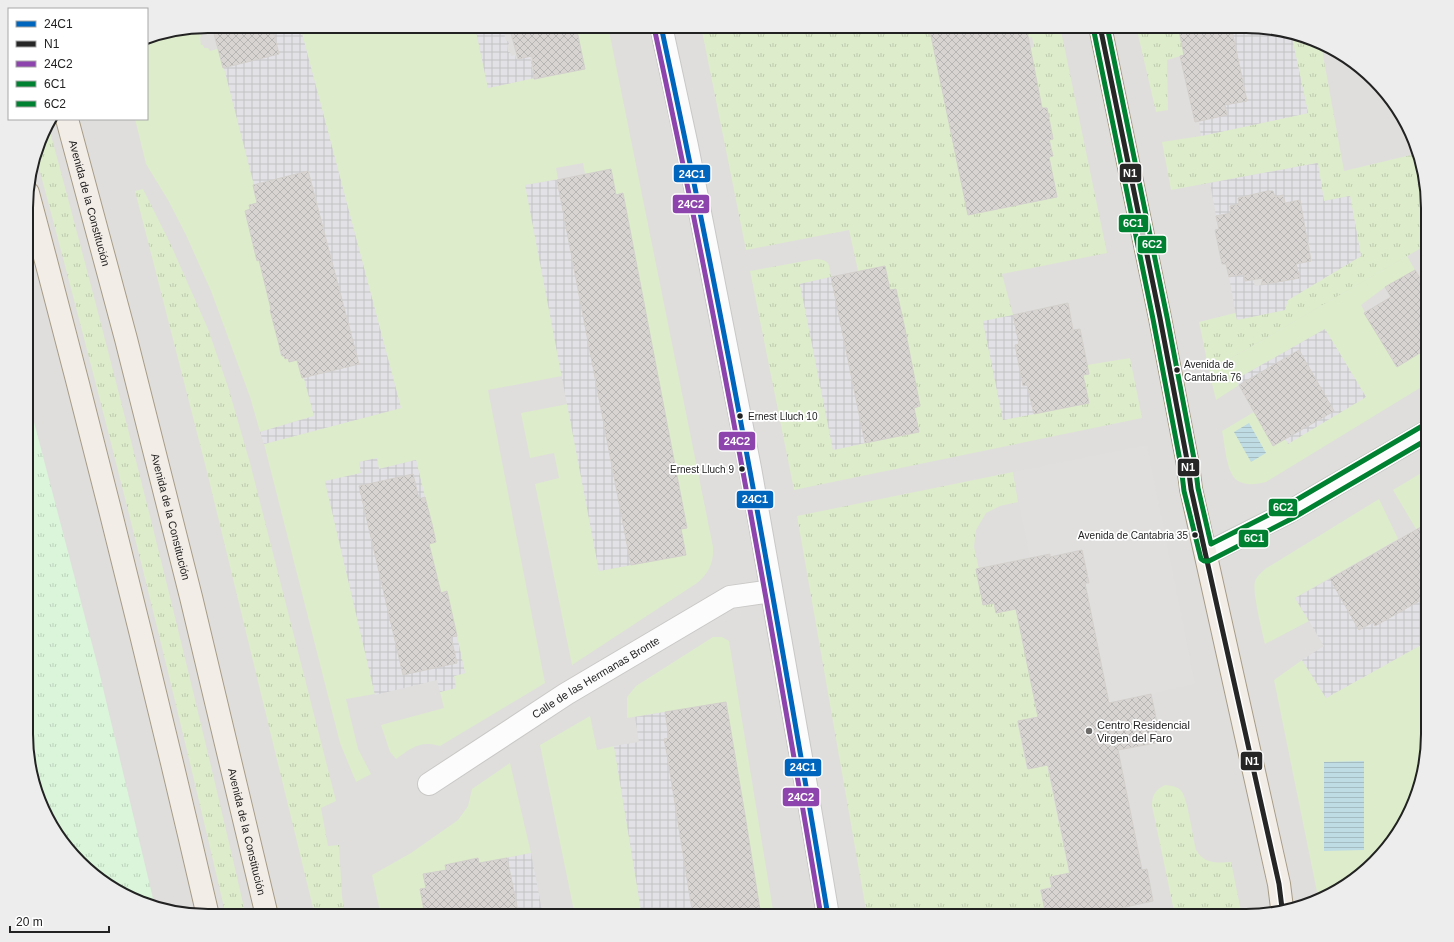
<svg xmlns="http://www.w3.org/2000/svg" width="1454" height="942" font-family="Helvetica,sans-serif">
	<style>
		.residential { fill: #dfdedc }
		.grass { fill: url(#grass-tufts) }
		.park { fill: url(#park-tufts) }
		.garden { fill: #ddeccb }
		.parking { fill: #e0dfde }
		.plaza { fill: url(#plaza-grid) }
		.water { fill: url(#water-rules) }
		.building { fill: url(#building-cross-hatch); stroke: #d3d0cc }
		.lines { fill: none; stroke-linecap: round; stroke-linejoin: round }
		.minor-casing { stroke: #c9c8c7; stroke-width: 24 }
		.major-casing { stroke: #a79c86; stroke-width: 24 }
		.minor { stroke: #fdfcfc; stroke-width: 22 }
		.major { stroke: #f3ede7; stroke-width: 22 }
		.bus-1-casing { stroke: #fff; stroke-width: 8 }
		.bus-2-casing { stroke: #fff; stroke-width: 8 }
		.bus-3-casing { stroke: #fff; stroke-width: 8 }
		.bus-4-casing { stroke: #fff; stroke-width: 8 }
		.bus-5-casing { stroke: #fff; stroke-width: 8 }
		.bus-1 { stroke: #0065bd; stroke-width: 5 }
		.bus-2 { stroke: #262626; stroke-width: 5 }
		.bus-3 { stroke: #8e44ad; stroke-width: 5 }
		.bus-4 { stroke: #008131; stroke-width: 5 }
		.bus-5 { stroke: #008131; stroke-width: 5 }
		.bus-dot { fill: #222; stroke: #fff; stroke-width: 1.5 }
		.poi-dot { fill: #6a6968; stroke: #fff; stroke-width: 1.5 }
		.labels { text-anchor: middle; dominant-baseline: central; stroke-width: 3.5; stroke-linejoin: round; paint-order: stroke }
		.bus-label { font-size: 10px; fill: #222; stroke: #fff; text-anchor: start }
		.street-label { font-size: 11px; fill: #222; stroke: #fff }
		.poi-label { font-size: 11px; fill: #222; stroke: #fff; text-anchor: start }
		.rim { fill: none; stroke: #222; stroke-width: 2 }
		.line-badge { stroke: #fff; stroke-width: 1.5 }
		.badge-label { font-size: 11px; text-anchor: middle; font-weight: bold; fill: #fff }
	</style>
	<defs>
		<pattern id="grass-tufts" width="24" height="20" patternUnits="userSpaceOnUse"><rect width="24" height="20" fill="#ddeccb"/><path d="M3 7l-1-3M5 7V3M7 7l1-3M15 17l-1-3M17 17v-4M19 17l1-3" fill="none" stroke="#bdcaae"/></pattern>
		<pattern id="park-tufts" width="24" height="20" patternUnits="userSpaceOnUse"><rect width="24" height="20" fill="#daf5da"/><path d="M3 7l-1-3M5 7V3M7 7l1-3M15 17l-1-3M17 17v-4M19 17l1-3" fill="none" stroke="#bbd2bb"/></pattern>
		<pattern id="plaza-grid" width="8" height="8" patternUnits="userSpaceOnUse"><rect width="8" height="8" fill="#e2e1e5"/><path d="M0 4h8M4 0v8" fill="none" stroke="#c2c1c4"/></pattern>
		<pattern id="water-rules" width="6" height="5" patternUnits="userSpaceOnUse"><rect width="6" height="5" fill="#bfdbe3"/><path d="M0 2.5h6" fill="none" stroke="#a4bcc2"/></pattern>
		<pattern id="building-cross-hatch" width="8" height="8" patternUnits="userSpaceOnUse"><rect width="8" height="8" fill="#d7d4d2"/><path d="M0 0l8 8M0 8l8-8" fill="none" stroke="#b8b6b4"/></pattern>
	</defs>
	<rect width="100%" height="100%" fill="#f0eeeb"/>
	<path class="residential" d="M208,26H1246L1304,36L1347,57L1404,117L1428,197V745L1418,792L1397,835L1337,892L1257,916H208L150,906L107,885L51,825L28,757V185L45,127L51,119H147V38Z"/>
	<path class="grass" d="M701,26H929L968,215L1057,197L1048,157L1052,156L1046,108H1042L1030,48L1034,47L1032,37L1026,38L1024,28L1029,26H1060L1107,253L1002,274L1013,315L983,322L1003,420L1088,403L1083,375L1089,374L1087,365L1130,358L1142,418L794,490L750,271L816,259C830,260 829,264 831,277L800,284L833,450L919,432L914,408L920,406L917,388L911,389L900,306L896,289L890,290L885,266L858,271L849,230L746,250Z
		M1136,26H1178L1184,55L1167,60L1168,110L1156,112Z
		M1291,33L1304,36L1321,44L1344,171L1415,154L1428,197V244L1209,371L1199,322L1235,313L1237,319L1288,300L1361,256L1350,196L1324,201L1317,163L1171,190L1162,142L1201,136L1308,113Z
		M48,124C119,387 185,651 246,916H226C167,662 104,409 36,157L45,127Z
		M143,189L170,243L208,329L228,387L250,463L336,801L321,808L328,846L339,845L342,896L345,916H315L207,472L135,191Z
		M1013,472L1018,502L1000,506L986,513L976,530L974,547L979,569L976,570L983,605L994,602L1016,609L1038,717L1017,721L1027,769L1047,765L1069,873L1049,877L1051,887L1040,890L1046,916H867L797,516Z
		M1165,785C1172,786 1178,786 1182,792C1188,801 1193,838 1196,850C1204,864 1217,863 1231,862L1242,916H1175L1152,806C1152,795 1155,790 1165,785Z"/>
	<path class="park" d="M28,399L98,667L155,907L150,906L107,885L51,825L28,757Z"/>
	<path class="garden" d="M300,26H475L488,88L534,78V80L549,76L550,74H554V75L584,69L576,26H608L713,547C714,562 709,573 697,583L572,665L535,484L559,478L554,453L530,458L521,413L568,404L599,571L685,555L681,529L687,528L622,193L616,195L611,169L585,174L583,163L556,168L558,179L526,185L562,376L488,390L545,683L440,746C420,740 411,748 396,759L390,752L381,725L444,708L440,692L456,688L454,676L465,673L447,591L441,593L429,544L435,542L416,460L379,469L359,462L361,473L325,482L375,694L346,699L358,749L371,774L356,782L340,743L264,444L401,408Z
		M199,28L201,36L200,38L201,45H203L204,48H208L210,51L220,48L223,68H224L254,185H253L255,196L259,203L249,205L250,209L246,210L247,214L246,215L247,222H249L257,260H259L260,264L271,309L270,310L282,348L279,349L281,356H284L285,359L288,358L289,362L300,360L299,367L302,378H304L314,416L260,432L250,397L211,291L186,235L168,200L146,164L135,119H147V38Z
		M1407,256L1415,270L1385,287L1361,305L1375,331H1377L1386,346L1385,347L1396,367L1413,357L1422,350L1428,359V383L1266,482C1258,484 1247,486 1238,481C1226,474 1225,444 1222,431L1254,412L1261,424L1285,438L1288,443L1366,397L1325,329L1235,380L1239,385L1216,400L1209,371Z
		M1428,469V523L1416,529L1393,490Z
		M1379,499L1398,539L1295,598L1309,621L1265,644C1262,631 1252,592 1255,581C1257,576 1262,572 1265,569Z
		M713,637H722L729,641L774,916H761L726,702L627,718V697L636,686Z
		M1428,641V745L1418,792L1397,835L1337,892L1318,897L1274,680L1302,660L1326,698Z
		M590,716L597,750L614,746L642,916H575L540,745Z
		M510,763L531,853L479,863L478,858L445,865L446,870L423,874L426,888L420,889L425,916H381L372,875L411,853L458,820L468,806L472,789Z"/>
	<path class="parking" d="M1147,445L1195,684L1109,703L1074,586L1089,582L1082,551L1053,572L1050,554L1030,558L1013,472Z"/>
	<path class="plaza" d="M272,26H300L401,408L264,444L260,432L314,416L304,378L314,375L337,282L309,171L254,185L224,68L244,61L245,63L279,54Z
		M475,26H509L511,31L504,33L506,41H508L509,44L507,45L508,52H510L511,56L515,55L516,59L529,56L533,64H531L534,78L488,88Z
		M1231,26H1246L1291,33L1308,113L1201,136L1199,121L1227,115L1225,105L1247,100Z
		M1318,163L1324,201L1350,196L1361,256L1288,300L1285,310L1237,320L1229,277L1244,274L1245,281L1253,280L1255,286L1284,281L1298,271L1296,264L1312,261L1308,239L1304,240L1300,222L1304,221L1300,200L1285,203L1283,196L1275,197L1273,191H1266L1238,198L1239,204L1231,206V213L1216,215L1210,183Z
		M557,180L631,565L599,571L525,185Z
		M831,277L865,443L833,450L800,284Z
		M1013,315L1019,344L1015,345L1023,385H1027L1034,414L1003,420L983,321Z
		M1325,329L1366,397L1288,444L1285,438L1334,410L1328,401L1322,404L1324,394L1299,350L1239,385L1235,380Z
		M377,458L379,469L416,460L425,497L419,499L413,474L359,486L403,675L457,663L451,637L457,636L465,673L454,676L456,688L440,692L437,680L375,695L325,481L361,473L359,462Z
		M1330,579L1359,630L1428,596V641L1326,698L1302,660L1324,646L1295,598Z
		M665,712L669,738L665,739L693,916H642L614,746L639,742L635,717Z
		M531,853L543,916H519L509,869L507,858Z"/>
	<path class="water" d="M1249,423L1266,453L1251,462L1234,432Z
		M1364,761V850L1324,851V762Z"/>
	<path class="building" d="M212,26H272L279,54L223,68Z
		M509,26H576L585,69L534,79L532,56L518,59Z
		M929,26H1026L1042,108H1047L1053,139L1049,140L1053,156L1049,157L1057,197L968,215Z
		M1178,26H1231L1247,101L1225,105L1227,115L1195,122L1180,56L1184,55Z
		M611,169L616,195L623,193L687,528L681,529L686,555L631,565L557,180Z
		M308,171L359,364L302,378L297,360L289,362L288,358L285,359L284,356H282L270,310L271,309L259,260L257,261L245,211L250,209L249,205L257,203L253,185Z
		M1267,191H1273L1275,197L1283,195L1285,203L1300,200L1311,261L1296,264L1300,278L1261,285L1263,278L1245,281L1244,274L1229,277L1226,264H1222L1215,230L1219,229L1216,216L1231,213L1230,206L1239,204L1238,198Z
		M885,266L890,290L896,289L905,329L920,406L914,408L919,432L865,443L831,277Z
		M1415,270L1428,290V348L1397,367L1364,313L1391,297L1385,287Z
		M1068,303L1073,330L1080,329L1089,374L1083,375L1089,403L1034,414L1027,385L1023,386L1015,345L1019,344L1013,315Z
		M1299,350L1334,411L1273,446L1239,385Z
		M413,474L419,499L425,497L432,524L436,542L429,544L441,593L447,591L457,636L451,637L457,663L403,675L359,486Z
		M1428,523V596L1375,626L1373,622L1359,630L1330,579Z
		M1082,550L1089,583H1085L1109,703L1151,694L1161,742L1118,750L1142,870L1147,869L1153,901L1121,908L1122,910L1095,916H1046L1041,890L1052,888L1050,877L1070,873L1048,765L1028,769L1018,721L1038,717L1016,609L996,613L994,603L983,605L976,569L1050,554V557Z
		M726,702L745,815L761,916H693L667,754L664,739L669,738L665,712Z
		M478,858L479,863L507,858L519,916H425L420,889L426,888L423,874L446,870L445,865Z"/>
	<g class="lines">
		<defs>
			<g id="minor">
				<path d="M661,26L687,146L750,468L808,797L828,916"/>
				<path d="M1206,554L1289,512L1428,431"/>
				<path id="s1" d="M429,784L566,694L730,597L771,591"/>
			</g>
			<g id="major">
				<path d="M1100,26L1160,318L1188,465L1191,489L1279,884L1282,908"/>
				<path id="s2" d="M67,119L126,339L191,597L267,916"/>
				<path d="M28,193C92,433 152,674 208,916"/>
			</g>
		</defs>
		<use href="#minor" class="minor-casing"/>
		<use href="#major" class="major-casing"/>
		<use href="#minor" class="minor"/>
		<use href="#major" class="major"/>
		<defs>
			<path id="bus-1" d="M661,26C725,321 778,618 828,916"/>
			<path id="bus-2" d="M1100,26L1160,318L1188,465L1191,489L1279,884L1282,908"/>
			<path id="bus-3" d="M654,27C718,322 771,619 821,916"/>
			<path id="bus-4" d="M1093,27L1153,319L1181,466L1184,491L1201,559L1204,561H1209L1293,518L1428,439"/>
			<path id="bus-5" d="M1107,26L1167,317L1195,464L1198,488L1211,544L1286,506L1424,425"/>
		</defs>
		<use href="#bus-1" class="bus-1-casing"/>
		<use href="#bus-2" class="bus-2-casing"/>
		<use href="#bus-3" class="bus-3-casing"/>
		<use href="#bus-4" class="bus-4-casing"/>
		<use href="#bus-5" class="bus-5-casing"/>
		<use href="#bus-1" class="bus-1"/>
		<use href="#bus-2" class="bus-2"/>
		<use href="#bus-3" class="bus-3"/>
		<use href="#bus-4" class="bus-4"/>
		<use href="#bus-5" class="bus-5"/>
	</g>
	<g class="bus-dot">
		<circle cx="1177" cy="370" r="3.5"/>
		<circle cx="740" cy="416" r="3.5"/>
		<circle cx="742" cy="469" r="3.5"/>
		<circle cx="1195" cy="535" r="3.5"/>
	</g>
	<circle class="poi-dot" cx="1089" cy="731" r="4"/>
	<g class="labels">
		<g class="bus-label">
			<text x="1184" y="364">Avenida de<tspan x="1184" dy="13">Cantabria 76</tspan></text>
			<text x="748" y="416">Ernest Lluch 10</text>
			<text x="734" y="469" text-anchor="end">Ernest Lluch 9</text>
			<text x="1188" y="535" text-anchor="end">Avenida de Cantabria 35</text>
		</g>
		<g class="street-label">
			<text stroke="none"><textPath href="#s2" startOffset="87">Avenida de la Constitución</textPath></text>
			<text stroke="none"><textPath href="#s2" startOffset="411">Avenida de la Constitución</textPath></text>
			<text stroke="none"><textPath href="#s1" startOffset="198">Calle de las Hermanas Bronte</textPath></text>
			<text stroke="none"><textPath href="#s2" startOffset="735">Avenida de la Constitución</textPath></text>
		</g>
		<g class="poi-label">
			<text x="1097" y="725">Centro Residencial<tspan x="1097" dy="13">Virgen del Faro</tspan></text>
		</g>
	</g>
	<path d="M0 0H1454V942H0ZM208 33H1246A175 175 0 0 1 1421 208V734A175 175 0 0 1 1246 909H208A175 175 0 0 1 33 734V208A175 175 0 0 1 208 33Z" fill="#ededed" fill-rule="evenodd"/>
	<path class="rim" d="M208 33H1246A175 175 0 0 1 1421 208V734A175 175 0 0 1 1246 909H208A175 175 0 0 1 33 734V208A175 175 0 0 1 208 33Z"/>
	<g class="line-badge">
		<rect x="1119" y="163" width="23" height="20" rx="4" fill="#262626"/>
		<rect x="673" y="164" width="38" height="19" rx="4" fill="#0065bd"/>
		<rect x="672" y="194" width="38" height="20" rx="4" fill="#8e44ad"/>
		<rect x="1118" y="214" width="31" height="19" rx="4" fill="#008131"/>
		<rect x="1137" y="235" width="30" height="19" rx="4" fill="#008131"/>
		<rect x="718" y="431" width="38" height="20" rx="4" fill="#8e44ad"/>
		<rect x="1177" y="458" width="23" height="19" rx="4" fill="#262626"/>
		<rect x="736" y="490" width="38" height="19" rx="4" fill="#0065bd"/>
		<rect x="1268" y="498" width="30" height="19" rx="4" fill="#008131"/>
		<rect x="1238" y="529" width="31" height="19" rx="4" fill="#008131"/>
		<rect x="1240" y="751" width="23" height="20" rx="4" fill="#262626"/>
		<rect x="784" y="758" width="38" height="19" rx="4" fill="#0065bd"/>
		<rect x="782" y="787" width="38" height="20" rx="4" fill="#8e44ad"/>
	</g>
	<g class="badge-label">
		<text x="1130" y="177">N1</text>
		<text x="692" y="178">24C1</text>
		<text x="691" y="208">24C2</text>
		<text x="1133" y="227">6C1</text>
		<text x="1152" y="248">6C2</text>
		<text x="737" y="445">24C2</text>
		<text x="1188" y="471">N1</text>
		<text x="755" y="503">24C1</text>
		<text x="1283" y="511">6C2</text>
		<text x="1254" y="542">6C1</text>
		<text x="1252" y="765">N1</text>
		<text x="803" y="771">24C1</text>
		<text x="801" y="801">24C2</text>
	</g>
	<rect x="8" y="8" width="140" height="112" fill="#ffffff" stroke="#a7a7a7"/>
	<rect x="16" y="21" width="20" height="6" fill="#0065bd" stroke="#a7a7a7"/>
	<text x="44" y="28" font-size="12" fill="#222222">24C1</text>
	<rect x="16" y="41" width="20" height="6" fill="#262626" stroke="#a7a7a7"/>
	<text x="44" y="48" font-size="12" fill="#222222">N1</text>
	<rect x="16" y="61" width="20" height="6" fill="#8e44ad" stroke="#a7a7a7"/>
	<text x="44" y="68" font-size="12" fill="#222222">24C2</text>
	<rect x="16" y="81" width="20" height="6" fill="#008131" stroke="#a7a7a7"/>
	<text x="44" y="88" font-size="12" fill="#222222">6C1</text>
	<rect x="16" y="101" width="20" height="6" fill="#008131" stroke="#a7a7a7"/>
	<text x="44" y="108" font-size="12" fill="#222222">6C2</text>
	<path d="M10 926v6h99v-6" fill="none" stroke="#222222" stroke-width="2"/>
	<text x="16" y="926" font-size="12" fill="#222222" stroke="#ffffff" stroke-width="3" paint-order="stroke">20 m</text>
</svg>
